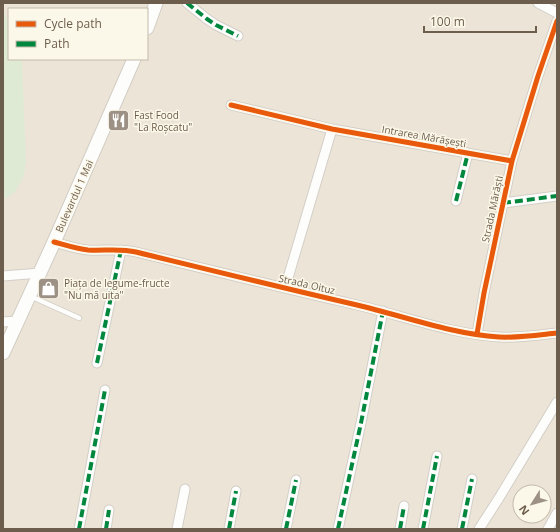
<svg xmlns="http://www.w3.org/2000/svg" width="560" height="532" font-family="'Open Sans',sans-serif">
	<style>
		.residential { fill: #ece5d7; fill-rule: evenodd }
		.green { fill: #dfead5 }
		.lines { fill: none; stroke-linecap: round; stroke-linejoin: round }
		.lane-casing { stroke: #d3cec7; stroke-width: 6 }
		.street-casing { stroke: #d3cec7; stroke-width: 11 }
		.secondary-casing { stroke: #d2cdc4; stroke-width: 15 }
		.lane { stroke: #fdfdfc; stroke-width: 4.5 }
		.street { stroke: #fdfdfc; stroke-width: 9 }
		.secondary { stroke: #fdfdfc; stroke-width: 13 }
		.quiet { stroke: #00873e; stroke-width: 4; stroke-dasharray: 8 4; stroke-linecap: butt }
		.cycleway-casing { stroke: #fcf8e9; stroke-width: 8 }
		.cycleway { stroke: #e8590c; stroke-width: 5 }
		.labels { text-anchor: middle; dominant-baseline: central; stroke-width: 3; stroke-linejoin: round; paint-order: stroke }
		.poi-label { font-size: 10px; fill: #6d5d4d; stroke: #fcf8e9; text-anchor: start }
		.street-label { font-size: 10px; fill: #6d5d4d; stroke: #fcf8e9 }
	</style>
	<rect width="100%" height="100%" fill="#f4f1e9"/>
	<path class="residential" d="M3,3H557V529H3ZM9,9H147V59H9ZM520,492H544V516H520Z"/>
	<path class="green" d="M3,10L9,23V59H21L22,63L26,163L23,178L15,192L3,200Z"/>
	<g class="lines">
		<defs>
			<path id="lane" d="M30,296L79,318"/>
			<path id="street" d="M187,3L207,19L216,25L238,36
				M538,3L557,13
				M231,105L332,129L512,161
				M456,201L468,153
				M503,203L557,196
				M54,242C65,245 77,249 88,250C104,251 120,248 136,252C210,270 283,288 357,305C404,316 451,334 499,337C519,338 538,335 557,333
				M3,276L40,273
				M285,288L332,129
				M3,322L17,321
				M477,334L484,293L512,161L538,76L557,21
				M97,363L121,250
				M79,529L105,390
				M106,529L109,510
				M177,529L185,489
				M229,529L236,491
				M286,529L296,480
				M338,529L361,423L383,311
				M400,529L404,506
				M423,529L437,456
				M462,529L472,479
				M479,529L499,498L557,402
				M548,529L557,513"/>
			<path id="secondary" d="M147,28L156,3
				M3,353L54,242L134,59"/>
		</defs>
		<use href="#lane" class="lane-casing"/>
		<use href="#street" class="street-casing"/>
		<use href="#secondary" class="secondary-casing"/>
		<use href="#lane" class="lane"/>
		<use href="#street" class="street"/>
		<use href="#secondary" class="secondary"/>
		<path class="quiet" d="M187,3L207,19L216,25L238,36
			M456,201L468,153
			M503,203L557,196
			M97,363L121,250
			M79,529L105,390
			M106,529L109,510
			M229,529L236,491
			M286,529L296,480
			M338,529L361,423L383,311
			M400,529L404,506
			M423,529L437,456
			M462,529L472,479"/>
		<defs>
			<path id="cycleway" d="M231,105L332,129L512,161
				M54,242C65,245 77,249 88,250C104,251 120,248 136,252C210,270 283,288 357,305C404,316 451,334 499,337C519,338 538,335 557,333
				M477,334L484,293L512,161L538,76L557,21"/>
		</defs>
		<use href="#cycleway" class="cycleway-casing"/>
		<use href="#cycleway" class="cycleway"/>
	</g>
	<defs>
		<symbol id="restaurant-square" viewBox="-11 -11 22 22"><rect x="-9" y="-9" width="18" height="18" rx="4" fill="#9c9184" stroke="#fcf8e9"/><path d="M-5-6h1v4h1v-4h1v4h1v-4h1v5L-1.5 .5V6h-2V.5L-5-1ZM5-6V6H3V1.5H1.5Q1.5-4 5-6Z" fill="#fff"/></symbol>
		<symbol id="shop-square" viewBox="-11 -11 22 22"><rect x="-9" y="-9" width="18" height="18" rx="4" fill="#9c9184" stroke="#fcf8e9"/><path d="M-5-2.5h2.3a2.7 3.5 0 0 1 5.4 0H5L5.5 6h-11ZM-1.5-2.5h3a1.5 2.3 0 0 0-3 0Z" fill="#fff"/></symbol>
	</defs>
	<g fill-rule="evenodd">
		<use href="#restaurant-square" x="106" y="108" width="25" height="25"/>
		<use href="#shop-square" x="36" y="276" width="25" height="25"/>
	</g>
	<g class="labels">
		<g class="poi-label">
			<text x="134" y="115">Fast Food<tspan x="134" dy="12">"La Roșcatu"</tspan></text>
			<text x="64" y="283">Piața de legume-fructe<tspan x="64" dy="12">"Nu mă uita"</tspan></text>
		</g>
		<g class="street-label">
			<text transform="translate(424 136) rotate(10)">Intrarea Mărășești</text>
			<text transform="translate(74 196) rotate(-66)">Bulevardul 1 Mai</text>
			<text transform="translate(492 209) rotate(-78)">Strada Mărăști</text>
			<text transform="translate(307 284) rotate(13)">Strada Oituz</text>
		</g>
	</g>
	<rect width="560" height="532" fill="none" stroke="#6d5d4d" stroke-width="8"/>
	<rect x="8" y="8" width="140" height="52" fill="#fcf8e9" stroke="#c3baab"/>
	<rect x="16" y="21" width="20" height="6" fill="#e8590c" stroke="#c3baab"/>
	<text x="44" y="28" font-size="12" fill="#6d5d4d">Cycle path</text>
	<rect x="16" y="41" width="20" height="6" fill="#00873e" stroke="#c3baab"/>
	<text x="44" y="48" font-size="12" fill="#6d5d4d">Path</text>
	<g transform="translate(532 504) rotate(233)"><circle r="19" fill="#fcf8e9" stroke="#c3baab"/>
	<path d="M0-3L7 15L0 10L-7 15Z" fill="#9c9184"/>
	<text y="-6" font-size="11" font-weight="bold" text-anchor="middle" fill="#6d5d4d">N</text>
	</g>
	<path d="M424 26v6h112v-6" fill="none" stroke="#6d5d4d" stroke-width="2"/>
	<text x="430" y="26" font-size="12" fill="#6d5d4d" stroke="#fcf8e9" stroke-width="3" paint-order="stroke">100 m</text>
</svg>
